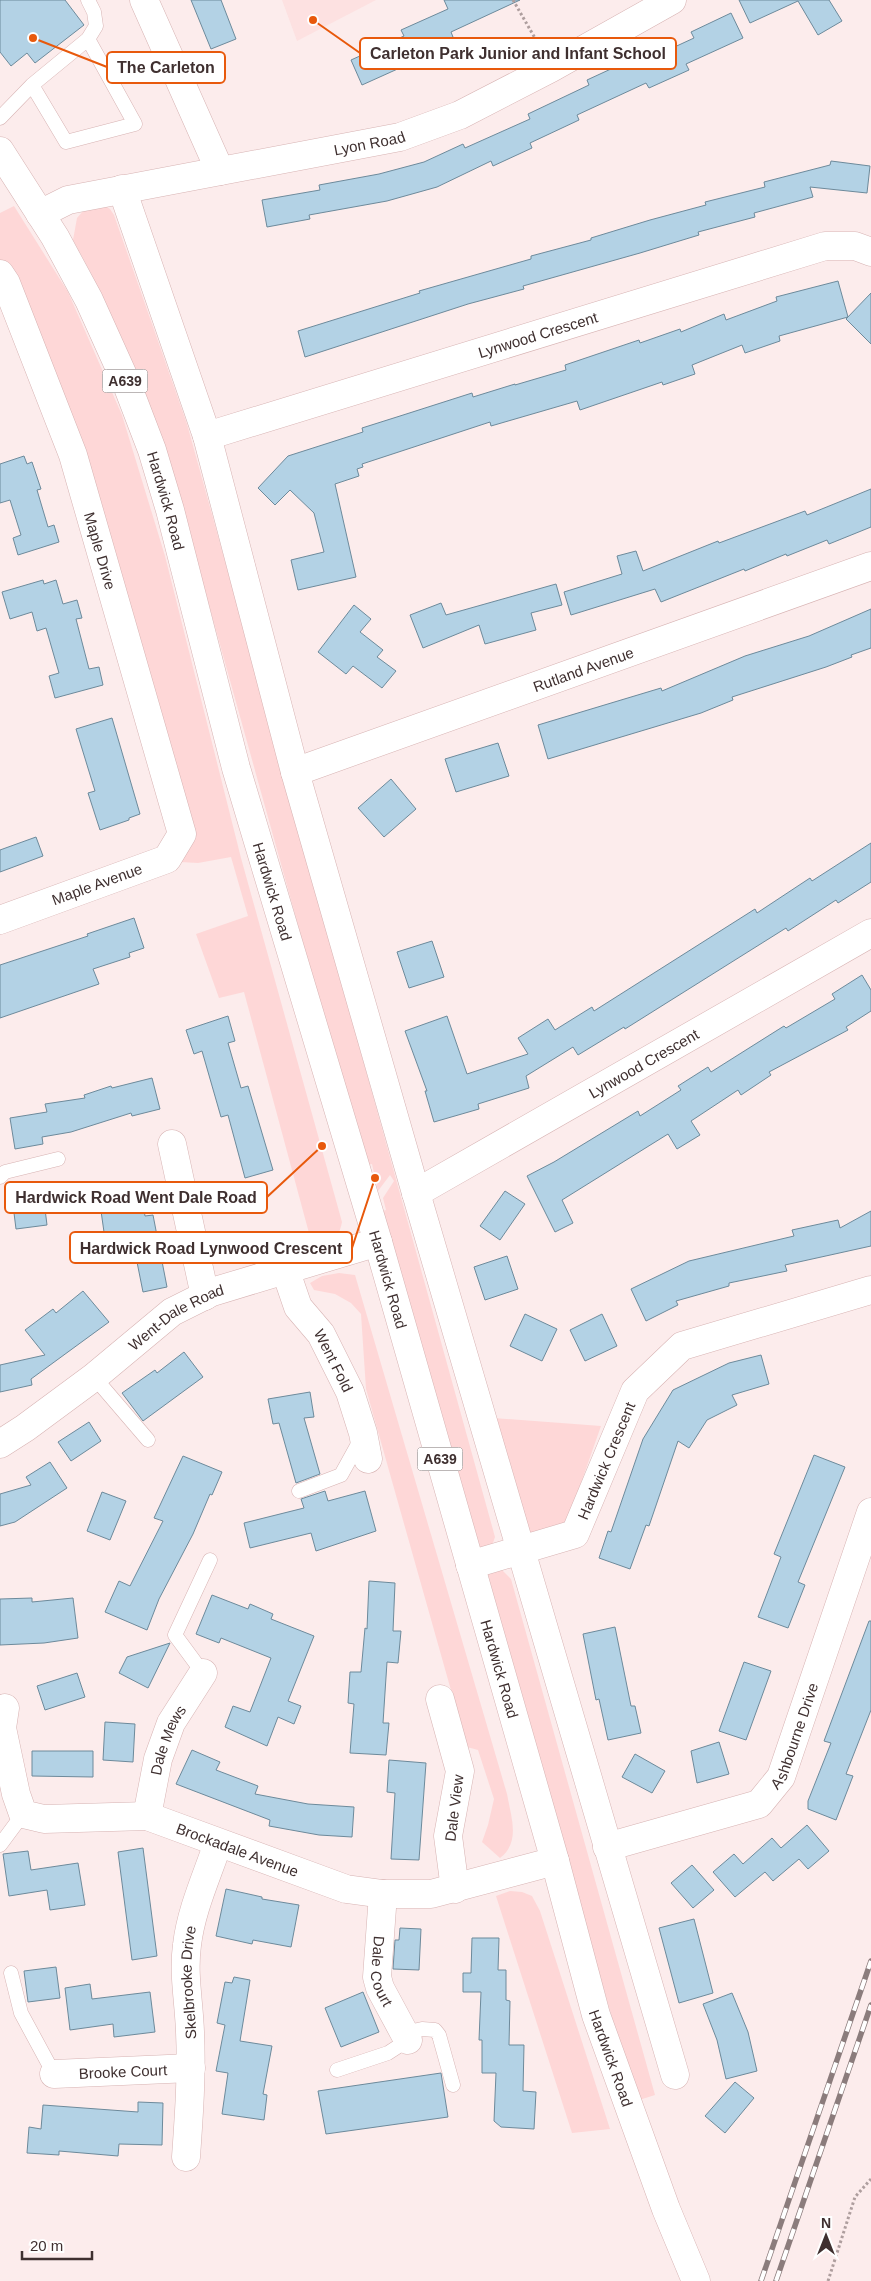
<svg xmlns="http://www.w3.org/2000/svg" width="871" height="2281" font-family="Helvetica,sans-serif">
	<style>
		.built { fill: #fde1e1 }
		.green { fill: #fed7d7 }
		.building { fill: #b3d2e5; stroke: #6d8a9b }
		.lines { fill: none; stroke-linecap: round; stroke-linejoin: round }
		.lane-casing { stroke: #d7b3b3; stroke-width: 15 }
		.street-casing { stroke: #d7b3b3; stroke-width: 29 }
		.primary-casing { stroke: #d7b3b3; stroke-width: 29 }
		.path { stroke: #ae9e9e; stroke-width: 3; stroke-dasharray: 2.5 2.5; stroke-linecap: butt }
		.lane { stroke: #fff; stroke-width: 14 }
		.street { stroke: #fff; stroke-width: 28 }
		.primary { stroke: #fff; stroke-width: 28 }
		.rail-casing { stroke: #8b7c7c; stroke-width: 5.5 }
		.rail { stroke: #fff; stroke-width: 4; stroke-dasharray: 11; stroke-linecap: butt }
		.labels { text-anchor: middle; dominant-baseline: central; stroke-width: 5; stroke-linejoin: round; paint-order: stroke }
		.shield { fill: #fff; stroke: #796e6e; stroke-width: 1 }
		.shield-label { font-size: 14px; font-weight: bold; fill: #3f3030 }
		.street-label { font-size: 15px; fill: #3f3030; stroke: #fff }
		.leader { fill: none; stroke: #e8590c; stroke-width: 2 }
		.callout-dot { fill: #e8590c; stroke: #fff; stroke-width: 2 }
		.callout { fill: #fff; stroke: #e8590c; stroke-width: 2 }
		.callout-label { font-size: 16px; text-anchor: middle; font-weight: bold; fill: #3f3030 }
	</style>
	<rect width="100%" height="100%" fill="#fcecec"/>
	<path class="built" d="M282,0H376L297,41Z"/>
	<path class="green" d="M102,204L110,209L114,215L187,424L495,1537L493,1543L486,1549L475,1545L379,1212L386,1210L383,1198L394,1181L390,1175L378,1191L372,1164L365,1166L182,508L143,390L92,275L73,240L77,218L84,210Z
		M14,206L68,292L122,415L165,556L241,858L342,1222C338,1242 331,1241 313,1248L244,992L219,998L196,934L248,916L231,857L198,863L180,862L185,851L0,262V213Z
		M339,1273L355,1275L507,1794C511,1817 521,1842 500,1858L482,1842L488,1825L494,1799L478,1750L467,1747L366,1389L361,1314L351,1303L335,1294L314,1290L310,1283L322,1276Z
		M493,1418L601,1426L568,1520C557,1531 540,1535 524,1531Z
		M494,1570H502L511,1579L655,2095L636,2101L486,1579L488,1574Z
		M510,1891L522,1892L532,1896L540,1911L610,2129L572,2133L496,1896Z"/>
	<path class="building" d="M0,0H65L84,25L35,63L27,53L11,66L0,52Z
		M191,0H221L236,39L211,49Z
		M444,0H520L451,32L453,37L400,61L402,67L362,85L351,60L404,36L401,30L448,9Z
		M739,0H829L842,21L818,35L798,1L750,23Z
		M731,13L743,38L686,64L689,70L649,88L646,83L577,115L579,120L530,143L532,148L493,166L491,161L437,187L387,201L309,215L310,219L267,227L262,200L320,190L319,185L379,174L424,162L463,144L465,148L530,119L528,114L589,85L587,80L626,62L629,68L694,38L691,32Z
		M831,161L870,166L867,193L810,187L813,197L754,213L755,217L698,232L699,235L640,253L523,286L524,289L468,304L305,357L298,331L420,293L419,291L531,259V256L591,240V238L650,220L706,205L705,202L765,187L764,182L830,165Z
		M838,281L848,317L779,336L780,341L745,353L742,345L692,365L695,374L663,385L662,382L580,410L577,401L491,426L490,422L362,464L363,467L357,469L359,476L335,484L356,577L298,590L291,560L324,552L314,513L290,490L275,505L258,488L288,456L363,432L362,428L400,416L472,393L473,397L515,384V385L566,370L565,365L639,340L640,343L680,329L681,332L724,314L726,320L777,301L776,297Z
		M871,293V344L846,319Z
		M24,456L27,464L32,462L41,489L37,490L48,527L54,525L59,542L18,555L13,538L21,535L10,500L0,503V464Z
		M871,489V527L829,544L827,540L787,556L786,554L745,571L744,569L661,602L655,589L571,615L564,592L622,574L617,556L636,551L643,571L718,541L719,543L805,511L807,515Z
		M43,580L44,584L56,580L63,604L77,600L82,618L76,619L89,669L99,667L103,685L55,698L49,676L59,673L46,628L37,631L32,612L10,619L2,592Z
		M556,584L562,605L531,613L536,630L485,644L479,625L423,648L410,615L441,603L446,615Z
		M354,605L371,619L360,632L383,650L377,657L396,671L382,688L353,666L346,674L318,652Z
		M871,609V648L851,655L852,657L826,667L732,697L733,700L701,713L548,759L538,725L661,688L662,691L745,656L809,636Z
		M112,718L140,814L129,818V820L100,830L88,793L95,791L76,729Z
		M498,743L509,776L456,792L445,759Z
		M391,779L416,809L384,837L358,808Z
		M36,837L43,856L0,872V850Z
		M871,843V882L838,903L836,900L788,931L786,928L625,1029L624,1027L578,1055L573,1047L526,1076L529,1088L478,1104L479,1109L434,1122L425,1091H427L405,1031L447,1016L467,1074L528,1054L518,1038L548,1019L555,1030L592,1007L594,1011L755,909L757,913L810,878L812,881Z
		M134,918L144,948L129,953L130,957L93,969L99,984L0,1018V965L88,936L87,934Z
		M432,941L444,977L409,988L397,952Z
		M862,975L871,990V1011L846,1027L848,1030L769,1072L771,1075L741,1095L738,1090L691,1121L700,1135L677,1149L668,1134L562,1200L573,1223L555,1232L527,1176L554,1162L638,1111L640,1116L681,1090L678,1086L708,1067L711,1072L784,1026L786,1028L835,999L832,994Z
		M228,1016L235,1041L228,1043L241,1088L248,1086L273,1170L245,1178L228,1115L221,1117L202,1051L194,1054L186,1030Z
		M152,1078L160,1109L132,1116L131,1113L71,1132L42,1137L43,1144L15,1149L10,1118L47,1112L45,1104L85,1098L84,1095L111,1086L112,1088Z
		M42,1185L47,1225L16,1229L11,1189Z
		M505,1191L525,1204L500,1240L480,1226Z
		M143,1204L145,1216L153,1215L167,1287L143,1292L133,1242L106,1246L101,1211Z
		M871,1211V1246L785,1265L787,1271L729,1283V1286L676,1301L678,1305L646,1321L631,1289L689,1261L794,1236L792,1230L838,1220L840,1228Z
		M507,1256L518,1289L485,1300L474,1267Z
		M83,1291L109,1322L31,1379L32,1385L0,1392V1365L45,1355L25,1330L53,1309L56,1313Z
		M525,1314L557,1329L542,1361L510,1346Z
		M602,1314L617,1346L585,1361L570,1330Z
		M184,1352L203,1377L143,1421L122,1393L155,1370L157,1373Z
		M761,1355L769,1384L732,1395L737,1405L707,1420L689,1448L678,1441L649,1526L646,1525L630,1569L599,1558L608,1531L611,1532L643,1439L673,1390L729,1363Z
		M310,1392L314,1417L304,1418L320,1474L296,1483L279,1423L273,1424L268,1399Z
		M89,1422L101,1441L71,1461L58,1442Z
		M814,1455L845,1467L798,1582L805,1585L788,1628L758,1617L781,1557L774,1554Z
		M183,1456L222,1472L212,1495L210,1494L193,1534L159,1599L147,1630L105,1612L119,1581L130,1586L163,1521L154,1518Z
		M50,1462L67,1488L15,1522L0,1526V1494L31,1485L26,1477Z
		M325,1491L328,1501L365,1491L376,1531L316,1551L311,1533L250,1548L244,1523L304,1508L301,1499Z
		M102,1492L126,1501L110,1540L87,1531Z
		M369,1581L395,1583L393,1631H401L398,1663L387,1662L383,1723H389L386,1755L350,1753L354,1704L348,1703L350,1672H361L365,1628L367,1629Z
		M212,1595L248,1609L250,1604L273,1614L271,1619L314,1636L288,1701L301,1706L294,1724L278,1717L267,1746L225,1727L233,1706L250,1712L271,1658L221,1638L219,1643L196,1634Z
		M32,1598V1602L73,1598L78,1638L44,1643L0,1645V1599Z
		M869,1621H871V1710L846,1774L853,1776L836,1820L808,1809V1801L831,1743L824,1741Z
		M615,1627L631,1706H635L641,1733L608,1740L599,1699L596,1700L583,1634Z
		M170,1643L148,1688L119,1673L127,1657Z
		M744,1662L771,1671L746,1740L719,1731Z
		M77,1673L85,1697L45,1710L37,1686Z
		M105,1722L135,1724L133,1762L103,1760Z
		M719,1742L729,1774L697,1783L691,1751Z
		M192,1750L220,1762L216,1770L258,1786L255,1794L308,1804L354,1807L352,1837L319,1835L269,1826L270,1820L176,1784Z
		M32,1751H93V1777L32,1776Z
		M635,1754L665,1771L652,1793L622,1777Z
		M389,1760L426,1763L419,1860L391,1859L395,1793L387,1792Z
		M807,1825L829,1851L808,1869L799,1859L773,1881L765,1872L735,1897L713,1872L734,1854L743,1864L772,1838L781,1848Z
		M143,1848L157,1956L132,1960L118,1852Z
		M28,1851L31,1870L78,1863L85,1905L50,1910L47,1890L9,1896L3,1854Z
		M692,1865L714,1890L693,1908L671,1883Z
		M226,1889L262,1897V1899L299,1905L291,1947L253,1940L252,1944L216,1936Z
		M694,1919L713,1993L679,2003L659,1928Z
		M400,1928L421,1929L419,1970L393,1969L395,1940H399Z
		M472,1938H499L498,1970H506V2000L510,2001L509,2045H524L523,2091L536,2092L534,2129L501,2127L494,2121L496,2073H482V2040H479L481,1992H463V1973H471Z
		M56,1967L60,1998L28,2002L24,1971Z
		M234,1977L250,1980L240,2041L272,2046L263,2094L267,2095L264,2120L222,2114L228,2073L216,2071L225,2025L217,2023L225,1982L232,1983Z
		M90,1984L92,1999L150,1992L155,2032L114,2037L113,2024L70,2030L65,1988Z
		M363,1992L379,2032L341,2047L325,2008Z
		M732,1993L748,2032L757,2071L726,2079L717,2040L703,2004Z
		M441,2073L448,2117L326,2134L318,2091Z
		M735,2082L754,2098L725,2133L705,2116Z
		M138,2102L163,2103L162,2145L119,2144L118,2156L59,2151V2155L27,2153L29,2127L41,2129L43,2105L138,2112Z"/>
	<g class="lines">
		<defs>
			<path id="lane" d="M88,0L94,12L96,26L88,39
				M0,118L32,85L88,39L135,124L66,142L32,85
				M0,1177L5,1172L58,1159
				M94,1377L148,1440
				M299,1491L341,1475L362,1437
				M203,1673L175,1635L210,1560
				M0,1845L23,1814
				M11,1973L21,2013L54,2074
				M404,2033L422,2029L435,2030L439,2035L453,2085
				M337,2070L388,2053L408,2040"/>
			<g id="street">
				<path d="M144,0L220,171"/>
				<path d="M122,189L207,436L295,772L416,1193L675,2075"/>
				<path id="s1" d="M40,214L68,200L400,137L460,115L551,68L672,0"/>
				<path id="s2" d="M0,274L6,283L73,455L182,834L167,859L0,920"/>
				<path id="s3" d="M207,436L825,246H855L871,252"/>
				<path id="s4" d="M295,772L871,566"/>
				<path d="M172,1144L205,1296"/>
				<path id="s5" d="M416,1193L871,933"/>
				<path id="s6" d="M285,1269L298,1307L321,1334L350,1392L363,1433L368,1459"/>
				<path id="s7" d="M0,1444L25,1428L94,1377L172,1312L212,1292L378,1242"/>
				<path id="s8" d="M470,1565L575,1534L635,1391L682,1346L871,1290"/>
				<path d="M440,1699L460,1771L448,1836L455,1889"/>
				<path id="s9" d="M5,1708L2,1728L16,1794L23,1814L44,1819L147,1816L346,1889L383,1894H431L555,1861"/>
				<path id="s10" d="M147,1816L158,1759L171,1723L203,1673"/>
				<path id="s11" d="M607,1847L759,1804L781,1777L871,1512"/>
				<path id="s12" d="M383,1894L377,1977L380,1988L408,2040"/>
				<path id="s13" d="M54,2074L191,2068"/>
				<path id="s14" d="M186,2157C189,2115 192,2073 190,2032C189,2002 183,1974 187,1945C191,1910 207,1876 218,1843"/>
			</g>
			<g id="primary">
				<path id="s15" d="M0,151L55,237L89,300L126,382L152,450L170,510L236,768L378,1242L555,1861L596,2015L666,2209L696,2281"/>
			</g>
		</defs>
		<use href="#lane" class="lane-casing"/>
		<use href="#street" class="street-casing"/>
		<use href="#primary" class="primary-casing"/>
		<path class="path" d="M513,0L539,45
			M828,2281L855,2197L871,2179"/>
		<use href="#lane" class="lane"/>
		<use href="#street" class="street"/>
		<use href="#primary" class="primary"/>
		<defs>
			<path id="rail" d="M761,2281L871,1961
				M776,2281L871,2005"/>
		</defs>
		<use href="#rail" class="rail-casing"/>
		<use href="#rail" class="rail"/>
	</g>
	<g class="labels">
		<g class="shield">
			<rect x="102.5" y="369.5" width="45" height="23" rx="4"/>
			<rect x="417.5" y="1447.5" width="45" height="23" rx="4"/>
		</g>
		<g class="shield-label">
			<text x="125" y="381">A639</text>
			<text x="440" y="1459">A639</text>
		</g>
		<g class="street-label">
			<text stroke="none"><textPath href="#s1" startOffset="338">Lyon Road</textPath></text>
			<text stroke="none"><textPath href="#s3" startOffset="346">Lynwood Crescent</textPath></text>
			<text stroke="none"><textPath href="#s15" startOffset="389">Hardwick Road</textPath></text>
			<text stroke="none"><textPath href="#s2" startOffset="295">Maple Drive</textPath></text>
			<text stroke="none"><textPath href="#s4" startOffset="306">Rutland Avenue</textPath></text>
			<text transform="translate(97 884) rotate(-20)">Maple Avenue</text>
			<text stroke="none"><textPath href="#s15" startOffset="794">Hardwick Road</textPath></text>
			<text stroke="none"><textPath href="#s5" startOffset="262">Lynwood Crescent</textPath></text>
			<text stroke="none"><textPath href="#s15" startOffset="1199">Hardwick Road</textPath></text>
			<text stroke="none"><textPath href="#s7" startOffset="218">Went-Dale Road</textPath></text>
			<text stroke="none"><textPath href="#s6" startOffset="105">Went Fold</textPath></text>
			<text stroke="none"><textPath href="#s8" startOffset="189">Hardwick Crescent</textPath></text>
			<text stroke="none"><textPath href="#s15" startOffset="1604">Hardwick Road</textPath></text>
			<text stroke="none"><textPath href="#s11" startOffset="236">Ashbourne Drive</textPath></text>
			<text stroke="none"><textPath href="#s10" startOffset="79">Dale Mews</textPath></text>
			<text transform="translate(454 1808) rotate(-83)">Dale View</text>
			<text stroke="none"><textPath href="#s9" startOffset="330">Brockadale Avenue</textPath></text>
			<text stroke="none"><textPath href="#s12" startOffset="78">Dale Court</textPath></text>
			<text stroke="none"><textPath href="#s14" startOffset="175">Skelbrooke Drive</textPath></text>
			<text stroke="none"><textPath href="#s15" startOffset="2009">Hardwick Road</textPath></text>
			<text stroke="none"><textPath href="#s13" startOffset="69">Brooke Court</textPath></text>
		</g>
	</g>
	<path class="leader" d="M313 20L360 53M33 38L107 67M322 1146L267 1197M375 1178L352 1248"/>
	<g class="callout-dot">
		<circle cx="313" cy="20" r="5"/>
		<circle cx="33" cy="38" r="5"/>
		<circle cx="322" cy="1146" r="5"/>
		<circle cx="375" cy="1178" r="5"/>
	</g>
	<g class="callout">
		<rect x="360" y="38" width="316" height="31" rx="5"/>
		<rect x="107" y="52" width="118" height="31" rx="5"/>
		<rect x="5" y="1182" width="262" height="31" rx="5"/>
		<rect x="70" y="1232" width="282" height="31" rx="5"/>
	</g>
	<g class="callout-label">
		<text x="518" y="59">Carleton Park Junior and Infant School</text>
		<text x="166" y="73">The Carleton</text>
		<text x="136" y="1203">Hardwick Road Went Dale Road</text>
		<text x="211" y="1254">Hardwick Road Lynwood Crescent</text>
	</g>
	<g transform="translate(826 2236)" stroke="#ffffff" stroke-width="4" paint-order="stroke">
	<path d="M0-4L9 19L0 12L-9 19Z" fill="#3f3030"/>
	<text y="-8" font-size="14" font-weight="bold" text-anchor="middle" fill="#3f3030">N</text>
	</g>
	<path d="M22 2251v8h70v-8" fill="none" stroke="#3f3030" stroke-width="2.5"/>
	<text x="30" y="2251" font-size="15" fill="#3f3030" stroke="#ffffff" stroke-width="4" paint-order="stroke">20 m</text>
</svg>
